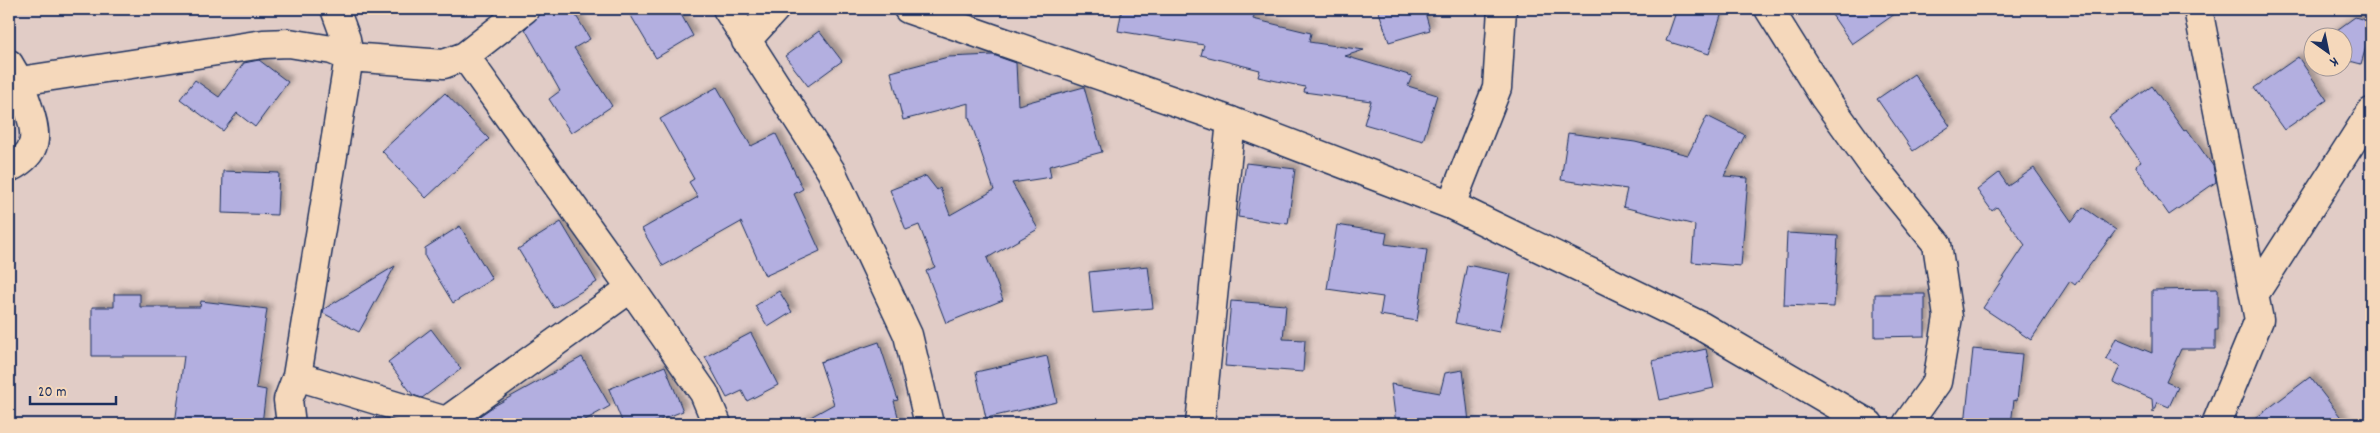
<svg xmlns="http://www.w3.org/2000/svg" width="2380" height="433" font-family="Dekko,sans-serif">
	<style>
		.building { fill: #b3afe0; stroke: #1b2f5e; filter: url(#shadow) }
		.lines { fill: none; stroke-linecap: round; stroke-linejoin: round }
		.street-casing { stroke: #1b2f5e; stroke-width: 31 }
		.street { stroke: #f5d8bb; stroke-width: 28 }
	</style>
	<defs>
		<filter id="shadow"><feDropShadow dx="4.5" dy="-4.5" stdDeviation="2.5" flood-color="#0004"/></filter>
	</defs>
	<rect width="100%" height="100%" fill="#e1ccc6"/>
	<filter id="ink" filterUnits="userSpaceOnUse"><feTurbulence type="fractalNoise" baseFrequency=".02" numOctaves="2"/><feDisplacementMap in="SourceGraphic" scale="10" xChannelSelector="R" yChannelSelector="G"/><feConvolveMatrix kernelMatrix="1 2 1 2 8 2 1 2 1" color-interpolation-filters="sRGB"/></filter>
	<g filter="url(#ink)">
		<path class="building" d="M550,9H572L590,39L574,48L612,106L571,133L549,99L560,91L525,29L539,15Z
			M627,9H678L693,36L656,58Z
			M1122,9H1256L1253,19L1311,33L1309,42L1364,50L1345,56L1412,76L1408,86L1437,95L1423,141L1364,124L1371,101L1304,92L1305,87L1258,77L1260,70L1201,55L1204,45L1118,31Z
			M1378,9H1424L1430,30L1389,42Z
			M1677,9H1723L1709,54L1666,41Z
			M1828,9H1902L1852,44Z
			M2355,17L2371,22V29L2361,64L2342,59V38H2326Z
			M819,31L842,61L808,86L785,56Z
			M993,55L1016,63L1018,105L1084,87L1102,152L1049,166L1051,177L1012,183L1038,229L987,258L1003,300L946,323L926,271L935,267L919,225L906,230L890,190L926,176L937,190L940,188L950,215L994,190L969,117V103L903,120L891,72L948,57Z
			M2298,57L2327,100L2284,130L2254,88Z
			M259,60L288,82L255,127L237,113L223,131L180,99L195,80L219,97L244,63Z
			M1914,74L1950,126L1913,151L1877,99Z
			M2152,86L2184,131L2187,129L2213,166L2216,182L2169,215L2135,166L2141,162L2109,117Z
			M717,87L751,146L776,134L803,189L794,194L820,251L765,276L741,222L663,266L642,229L698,197L689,182L694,179L660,119Z
			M445,93L489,139L426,198L382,151Z
			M1707,116L1745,135L1724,176L1748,178L1741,266L1692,262L1695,225L1623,207L1627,189L1561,180L1568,133L1635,142L1688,155Z
			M1246,163L1295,169L1288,224L1238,217Z
			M2034,168L2072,222L2083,207L2116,230L2075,285L2070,281L2031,340L1983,308L2025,245L1997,207L1992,211L1977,190L1999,173L2008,186Z
			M223,171L279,173L277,215L222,213Z
			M561,222L597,282L554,308L518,249Z
			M1337,225L1387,233L1385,244L1427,250L1417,321L1380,315L1383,297L1327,289Z
			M460,226L492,279L453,303L425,257V248Z
			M1787,233L1838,236L1834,307L1784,305Z
			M1467,265L1511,274L1499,332L1455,323Z
			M395,266L359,332L323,313L324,309Z
			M1148,266L1153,308L1093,313L1089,272Z
			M2218,289V330H2215V349H2181L2166,382L2178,387L2169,407L2157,402L2153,412L2152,399L2113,382L2120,366L2106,359L2116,338L2152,353V290Z
			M779,291L792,312L768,327L755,306Z
			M114,294H140V307H200L201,301L267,309L256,388L266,390L262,424H175L184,356H92V307H114Z
			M1875,294H1925V336L1875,337Z
			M1231,301L1286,305L1283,339L1305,340L1303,372L1225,366Z
			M431,329L461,369L422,398L413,395L388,362Z
			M751,333L778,385L747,401L742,391L727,398L705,357Z
			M879,342L898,400L894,401L900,424H798L834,404L820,362Z
			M1706,349L1714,388L1660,400L1652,361Z
			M1973,349L2022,354L2017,401L2014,400L2011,424H1965Z
			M1047,356L1057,402L986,418L976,372Z
			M582,357L610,406L578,424H468L494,406Z
			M665,366L683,411L650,424H623L609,389Z
			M1463,370L1469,422L1396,424L1391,384L1440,393L1445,373Z
			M2310,377L2346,424H2248Z"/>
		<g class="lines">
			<defs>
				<path id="street" d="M727,9L831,171L908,335L929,424
					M908,9L1231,121L1451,205L1701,326L1869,424
					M1769,9L1824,97L1875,168L1937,244L1948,317L1937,382L1907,424
					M2198,9L2259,320L2216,424
					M746,41L775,9
					M9,64C18,78 23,91 28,107C38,136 39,153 9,168
					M20,81L263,44L289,43L332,50L349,57L444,64L465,56L525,9
					M1451,205L1497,88L1502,9
					M631,288L704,393L717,424
					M2254,295L2371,112
					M297,376L446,421L449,424
					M446,421L631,288L465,56
					M291,424L288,400L297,376L349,57L346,39L335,9
					M1200,424L1231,121"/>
			</defs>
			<use href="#street" class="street-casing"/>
			<use href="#street" class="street"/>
		</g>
	</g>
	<rect width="2380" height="433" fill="none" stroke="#f5d8bb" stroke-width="30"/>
	<rect x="15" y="15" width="2350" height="403" fill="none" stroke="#1b2f5e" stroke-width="2" filter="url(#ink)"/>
	<g transform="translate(2328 52) rotate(147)"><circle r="24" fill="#f5d8bb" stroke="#9e9496"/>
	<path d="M0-4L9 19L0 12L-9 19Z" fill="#1b2f5e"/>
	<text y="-8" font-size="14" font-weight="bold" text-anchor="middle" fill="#1b2f5e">K</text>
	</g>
	<path d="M30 396v8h86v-8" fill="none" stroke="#1b2f5e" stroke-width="2.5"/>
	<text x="38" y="396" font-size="15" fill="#1b2f5e" stroke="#f5d8bb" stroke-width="4" paint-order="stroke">20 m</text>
</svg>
